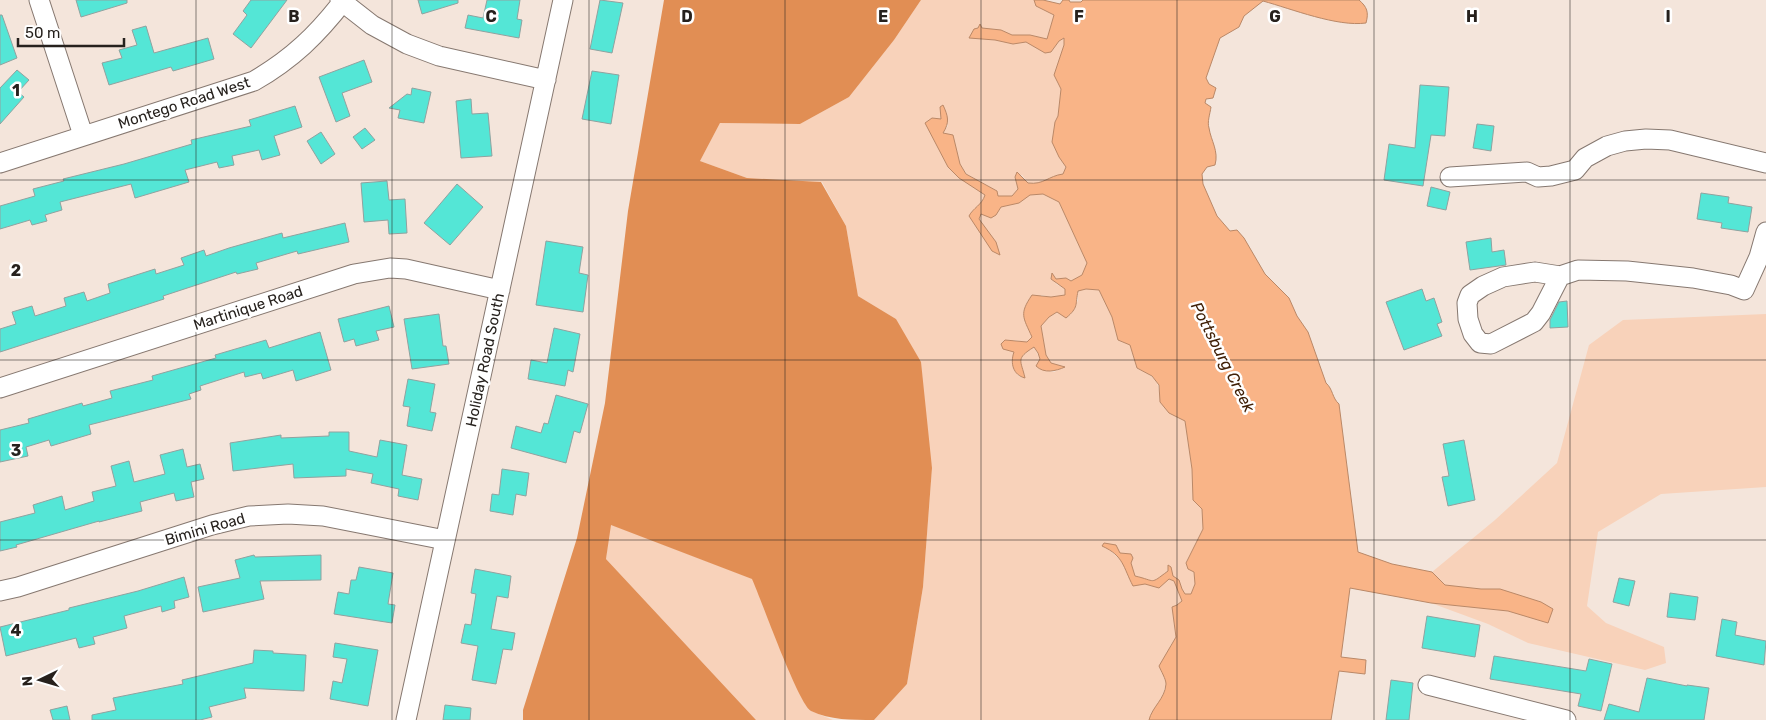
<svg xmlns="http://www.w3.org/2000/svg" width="1766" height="720" font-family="Rubik,sans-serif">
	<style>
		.green { fill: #f8d2ba }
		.forest { fill: #e18e54 }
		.water { fill: #f9b487; stroke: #ba8867 }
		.building { fill: #54e6d6; stroke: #90a29f }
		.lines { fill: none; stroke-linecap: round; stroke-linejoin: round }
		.minor-casing { stroke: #867870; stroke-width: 21 }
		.minor { stroke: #fff; stroke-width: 19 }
		.grid { fill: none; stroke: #26211d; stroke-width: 1; stroke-opacity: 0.55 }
		.labels { text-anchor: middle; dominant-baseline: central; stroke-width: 5; stroke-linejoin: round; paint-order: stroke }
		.street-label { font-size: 15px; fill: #26211d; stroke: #fff }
		.water-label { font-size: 16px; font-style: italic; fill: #412107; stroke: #fff }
		.grid-label { font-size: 16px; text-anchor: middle; font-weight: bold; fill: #26211d; stroke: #fff; stroke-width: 5; stroke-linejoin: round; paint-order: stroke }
	</style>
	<rect width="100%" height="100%" fill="#f4e5db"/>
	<path class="green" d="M921,0H1034L1036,6L1054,15L1047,39L1030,35H1012L1000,30L982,28L981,39L995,40L1013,44L1026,42L1045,53L1051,52L1059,41L1064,38V45L1060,60L1057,82L1061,88L1058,116L1055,122L1059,157L1066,167L1063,174C1048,176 1044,185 1028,183L1022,175L1015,177L1018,189L1012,196H998L997,191L967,174L960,164L958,155L942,133L948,126L940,107L941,120L926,123L931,132L978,190L985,195L979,207L971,212L985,228L979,219L981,213L996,215L1001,207L1019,203L1029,195L1043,194L1059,202L1087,263L1082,275L1071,281L1066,278L1056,279L1052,274L1056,284L1065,289L1066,295L1051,297L1041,295L1032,337L1027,342L1013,340L1018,376L1024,378C1021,359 1016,359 1034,347L1040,359L1039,369L1054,372L1064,367L1051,363L1046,355L1041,326L1049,317L1078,301V291L1086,289L1099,290L1112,317L1118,340L1130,345L1137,368C1157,379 1159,380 1160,402L1185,421L1192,469L1193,500L1202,509L1203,529L1186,563L1188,569L1194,572L1195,584L1191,594L1185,595L1182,589L1179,580L1173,576L1171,567L1168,566V571C1149,585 1157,581 1135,577C1130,559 1126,556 1108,549L1124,563L1128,577L1159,588L1168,579L1174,581L1182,601L1177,605L1172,607L1176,637L1170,646L1166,683L1162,698L1151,713L1149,720H874L907,684L923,587L932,468L896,319L858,296L846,226L822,182L747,178L700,161L720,123L800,124L849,97L894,40Z
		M1766,314V487L1661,494L1598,532L1587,606L1606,623L1664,647L1666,663L1645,670L1528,643L1488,624L1431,603L1508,611L1549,623L1500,589H1481L1445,585L1432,572L1495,520L1557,463L1589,345L1623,320Z
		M610,524L753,579L792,678L809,710L833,720H756L606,559Z"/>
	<path class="forest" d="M664,0H921L894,40L849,97L800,124L720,123L700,161L747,178L821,182L846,226L858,296L896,319L921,362L932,468L923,587L907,684L874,720C852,720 830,720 811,711C798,703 761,599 752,579L611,525L606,559L756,720H523V710L577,538L605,403L628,211Z"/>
	<path class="water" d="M1034,0H1043L1060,4L1063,0H1069L1070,2H1081L1083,0H1359C1367,7 1369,12 1366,23C1337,27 1292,9 1263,1L1244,16L1239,27L1220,38L1206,78L1209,84L1216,88L1213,98L1206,99L1205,103L1211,107C1210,114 1207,122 1209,128C1211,141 1219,151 1215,165L1207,167L1202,174L1203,184L1217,216L1230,231L1237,230L1244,238L1265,274L1289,298L1297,316L1308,332L1326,383C1333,389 1332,398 1339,404L1358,552L1392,564L1432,572L1445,585L1481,589H1500L1541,602L1553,609L1548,623L1508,611L1431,603L1350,588L1341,657L1366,660L1365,674L1339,671L1331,720H1149C1152,707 1165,699 1166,684C1166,679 1161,671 1159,666L1176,637L1172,607L1177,605L1182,601L1174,581L1169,579L1159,588L1145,584L1133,586C1123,567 1124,556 1102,546L1104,543L1116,545L1120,553L1131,554L1133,558L1131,563L1135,576C1157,581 1149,585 1168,571V565L1171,567L1173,576L1179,580L1182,589L1185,594H1191L1195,584L1194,572L1188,569L1186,563L1203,529L1202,509L1193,500L1192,469L1185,421L1169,413L1160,402L1159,385L1152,376L1137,368L1130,345L1118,340L1112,317L1099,290L1086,289L1078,291C1075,305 1079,307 1066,318L1057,312L1049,317L1041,326L1046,355L1051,363L1065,367C1056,371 1044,374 1036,366L1040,359L1038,353L1034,347C1015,359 1021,360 1025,378C1013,375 1010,363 1014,352L1003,349L1001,344L1005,340L1027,342L1032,337C1023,317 1019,314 1032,295L1051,297L1065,295V289L1051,279L1052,273L1056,279L1066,278L1071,281L1082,275L1087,263L1059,202L1043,194L1030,195L1019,203L1001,207L996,215L991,218L981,214L979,219L996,242L1000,255L992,251L969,216C973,208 982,205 985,195L959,178L948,167L925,123L932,118L941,119L940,107L943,105C948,116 950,122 943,133L953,135L960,164L966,174L997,191L998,196H1012L1018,189L1015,177L1017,172L1028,183C1044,185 1048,176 1063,174L1066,167L1059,157L1052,142L1055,122L1058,116L1061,89L1054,75L1064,45V38L1059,41L1051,52L1045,53L1026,42L1013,44L995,40L969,38L974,29L978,28L980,24L982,28L1001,30L1012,35H1030L1047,39L1054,15L1036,6Z"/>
	<path class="building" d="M76,0H127V3L81,17Z
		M251,0H287L251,48L233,34L247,15L243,11Z
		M418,0H458V3L422,14Z
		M487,0H520L517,19L522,20L519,38L465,28L468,15L483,18Z
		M600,0L623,3L612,53L590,49Z
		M0,15H2L17,58L0,65Z
		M146,26L154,53L208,38L214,59L173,71L171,67L109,85L102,63L122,58L119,50L137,45L132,30Z
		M364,60L372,82L342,93L350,116L336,122L319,77Z
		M17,70L29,80L18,92L24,97L0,124V88Z
		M592,71L619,75L611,124L582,119Z
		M1420,85L1449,87L1445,136L1431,135L1423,186L1384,180L1389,144L1415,148Z
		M412,88L431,92L424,123L398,118L400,110L389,108L407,94L411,95Z
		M471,99L472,114L488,113L492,156L461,158L456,101Z
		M295,106L302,127L274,136L280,155L262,160L259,150L232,156L234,165L219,168L217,162L185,170L189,182L135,198L131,184L60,202L62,210L45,215L47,221L32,225L30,220L0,229V206L35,196L33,189L64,181L63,179L124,164L192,144L191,140L251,126L249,120Z
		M1477,124L1494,126L1491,151L1473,148Z
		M365,128L375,140L362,149L353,137Z
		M321,132L335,154L321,164L307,141Z
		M387,181L389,200L405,199L407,233L389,234L388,220L364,222L361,183Z
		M457,184L483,207L450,245L424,223Z
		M1431,187L1450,192L1446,210L1427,206Z
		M1701,193L1729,197L1728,203L1752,207L1748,232L1721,228L1722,223L1697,219Z
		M345,223L349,242L298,254L297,251L256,263L258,269L237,274L236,272L163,296L164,299L0,352V329L16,324L12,312L32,306L35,316L66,306L64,298L84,292L87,301L110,293L108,284L155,269L156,274L184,265L181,258L204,250L206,256L229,248L282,233L283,238Z
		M1491,238L1492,252L1504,250L1506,265L1470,270L1466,242Z
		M546,241L583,247L579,273L588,275L583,312L536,305Z
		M1422,289L1426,301L1434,298L1442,322L1437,324L1442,336L1404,350L1386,302Z
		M1567,301L1568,327L1550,328V320L1559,302Z
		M389,306L394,327L376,331L379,340L356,346L354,339L344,342L338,319Z
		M439,314L443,346H446L449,364L412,369L404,319Z
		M554,328L580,334L573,372L568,370L565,386L528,379L531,360L547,363Z
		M320,332L331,370L296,381L293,370L263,379L261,373L245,377L244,372L200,386L201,390L189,394L191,399L89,425L91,434L51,446L49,440L26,447L28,456L0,462V430L29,423L28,419L82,403L83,406L112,398L110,391L153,380L152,376L216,358L215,355L266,340L269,348Z
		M408,379L435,384L430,412L436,413L432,431L407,426L410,407L403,406Z
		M556,395L588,404L580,433L574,431L566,463L511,448L516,426L541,433L544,423L548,424Z
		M329,432H349V451L377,457L380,440L407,445L402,475L422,479L418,500L398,496L399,489L371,483L373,474L346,469V476L294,478L293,464L233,471L230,443L281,435V438L329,436Z
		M1464,440L1475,500L1448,506L1442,477L1449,476L1443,444Z
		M183,449L187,467L200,464L204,479L191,482L194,497L176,501L174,493L140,502L142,511L99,522V521L16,545L17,547L0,551V522L35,513L33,505L62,496L65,510L94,501L92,492L116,486L111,466L129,461L134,482L165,474L160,455Z
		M502,469L529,473L526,496L516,494L513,515L490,511L492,494L499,495Z
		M254,555L255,557L321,555V580L260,581L264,599L203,612L198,587L240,578L235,560Z
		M359,567L393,573L388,604L395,605L392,623L334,614L338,592L349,594L351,580H356Z
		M475,569L511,576L508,598L497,596L491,629L515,633L512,650L503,649L496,684L472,680L478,646L461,643L465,624L471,625L476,594L471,593Z
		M184,577L189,597L174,601L175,608L162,612L161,606L124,616L127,628L93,637L95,644L79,648L76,638L6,656L0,627L69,610V608L138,591Z
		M1619,578L1635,581L1629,606L1613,602Z
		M1670,593L1698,597L1695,620L1667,617Z
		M1427,616L1480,625L1475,657L1422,648Z
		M1722,619L1737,622L1735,635L1766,641L1764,665L1716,656Z
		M335,643L378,650L368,706L330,699L333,681L342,683L347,659L333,657Z
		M254,650L273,651V653L306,655L304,691L244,688L246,698L209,707L212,717L200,720H92V715L116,710L113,698L183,684L182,680L253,663Z
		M1494,656L1586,671L1589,659L1612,664L1601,711L1578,706L1581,694L1490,679Z
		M1647,678L1687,686V685L1709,688L1704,720H1604L1609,704L1639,712Z
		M1391,680L1413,683L1409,720H1386Z
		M445,705L471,708L470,720H443Z
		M67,706L70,720H53L50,710Z"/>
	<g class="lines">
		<defs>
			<path id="minor" d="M39,0L83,135
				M340,0L372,25L407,44L439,56L546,80
				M0,163L254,81C292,59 317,35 344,0
				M1450,177L1527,172L1538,177L1551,176L1575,170L1585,158L1607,146L1625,141L1646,139L1670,140L1766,163
				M1560,276L1541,313L1534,322L1491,344L1480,343L1473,334L1468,319L1467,303L1470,295L1483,286L1503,277L1535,272L1560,276L1578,270L1627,271L1693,278L1731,285L1744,290L1759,257L1766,232
				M0,388L354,274L390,268L406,269L500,290
				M0,591L18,587L212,525L249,516L288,514L323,516L445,540
				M1428,685L1566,720
				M406,720L563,0"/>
		</defs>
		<use href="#minor" class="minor-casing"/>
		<use href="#minor" class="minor"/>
	</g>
	<path class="grid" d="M196,0V720M392,0V720M589,0V720M785,0V720M981,0V720M1177,0V720M1374,0V720M1570,0V720M0,180H1766M0,360H1766M0,540H1766"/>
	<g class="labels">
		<g class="street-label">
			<text transform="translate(184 103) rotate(-18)">Montego Road West</text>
			<text transform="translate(248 308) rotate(-18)">Martinique Road</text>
			<text transform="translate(485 360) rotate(-78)">Holiday Road South</text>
			<text transform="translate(205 529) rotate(-16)">Bimini Road</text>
		</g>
		<g class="water-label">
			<text transform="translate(1223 357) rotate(63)">Pottsburg Creek</text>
		</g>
	</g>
	<g class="grid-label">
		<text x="294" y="22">B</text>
		<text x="491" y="22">C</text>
		<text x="687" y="22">D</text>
		<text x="883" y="22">E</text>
		<text x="1079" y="22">F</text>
		<text x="1275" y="22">G</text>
		<text x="1472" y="22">H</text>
		<text x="1668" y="22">I</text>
		<text x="16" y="96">1</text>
		<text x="16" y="276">2</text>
		<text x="16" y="456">3</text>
		<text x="16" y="636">4</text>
	</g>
	<g transform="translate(40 680) rotate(265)" stroke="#ffffff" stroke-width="4" paint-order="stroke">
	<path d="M0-4L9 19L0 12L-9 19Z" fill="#26211d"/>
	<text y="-8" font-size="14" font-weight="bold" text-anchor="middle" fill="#26211d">N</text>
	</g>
	<path d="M18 38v8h106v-8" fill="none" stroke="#26211d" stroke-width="2.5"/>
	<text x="25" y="38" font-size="15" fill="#26211d" stroke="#ffffff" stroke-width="4" paint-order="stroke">50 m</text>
</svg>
